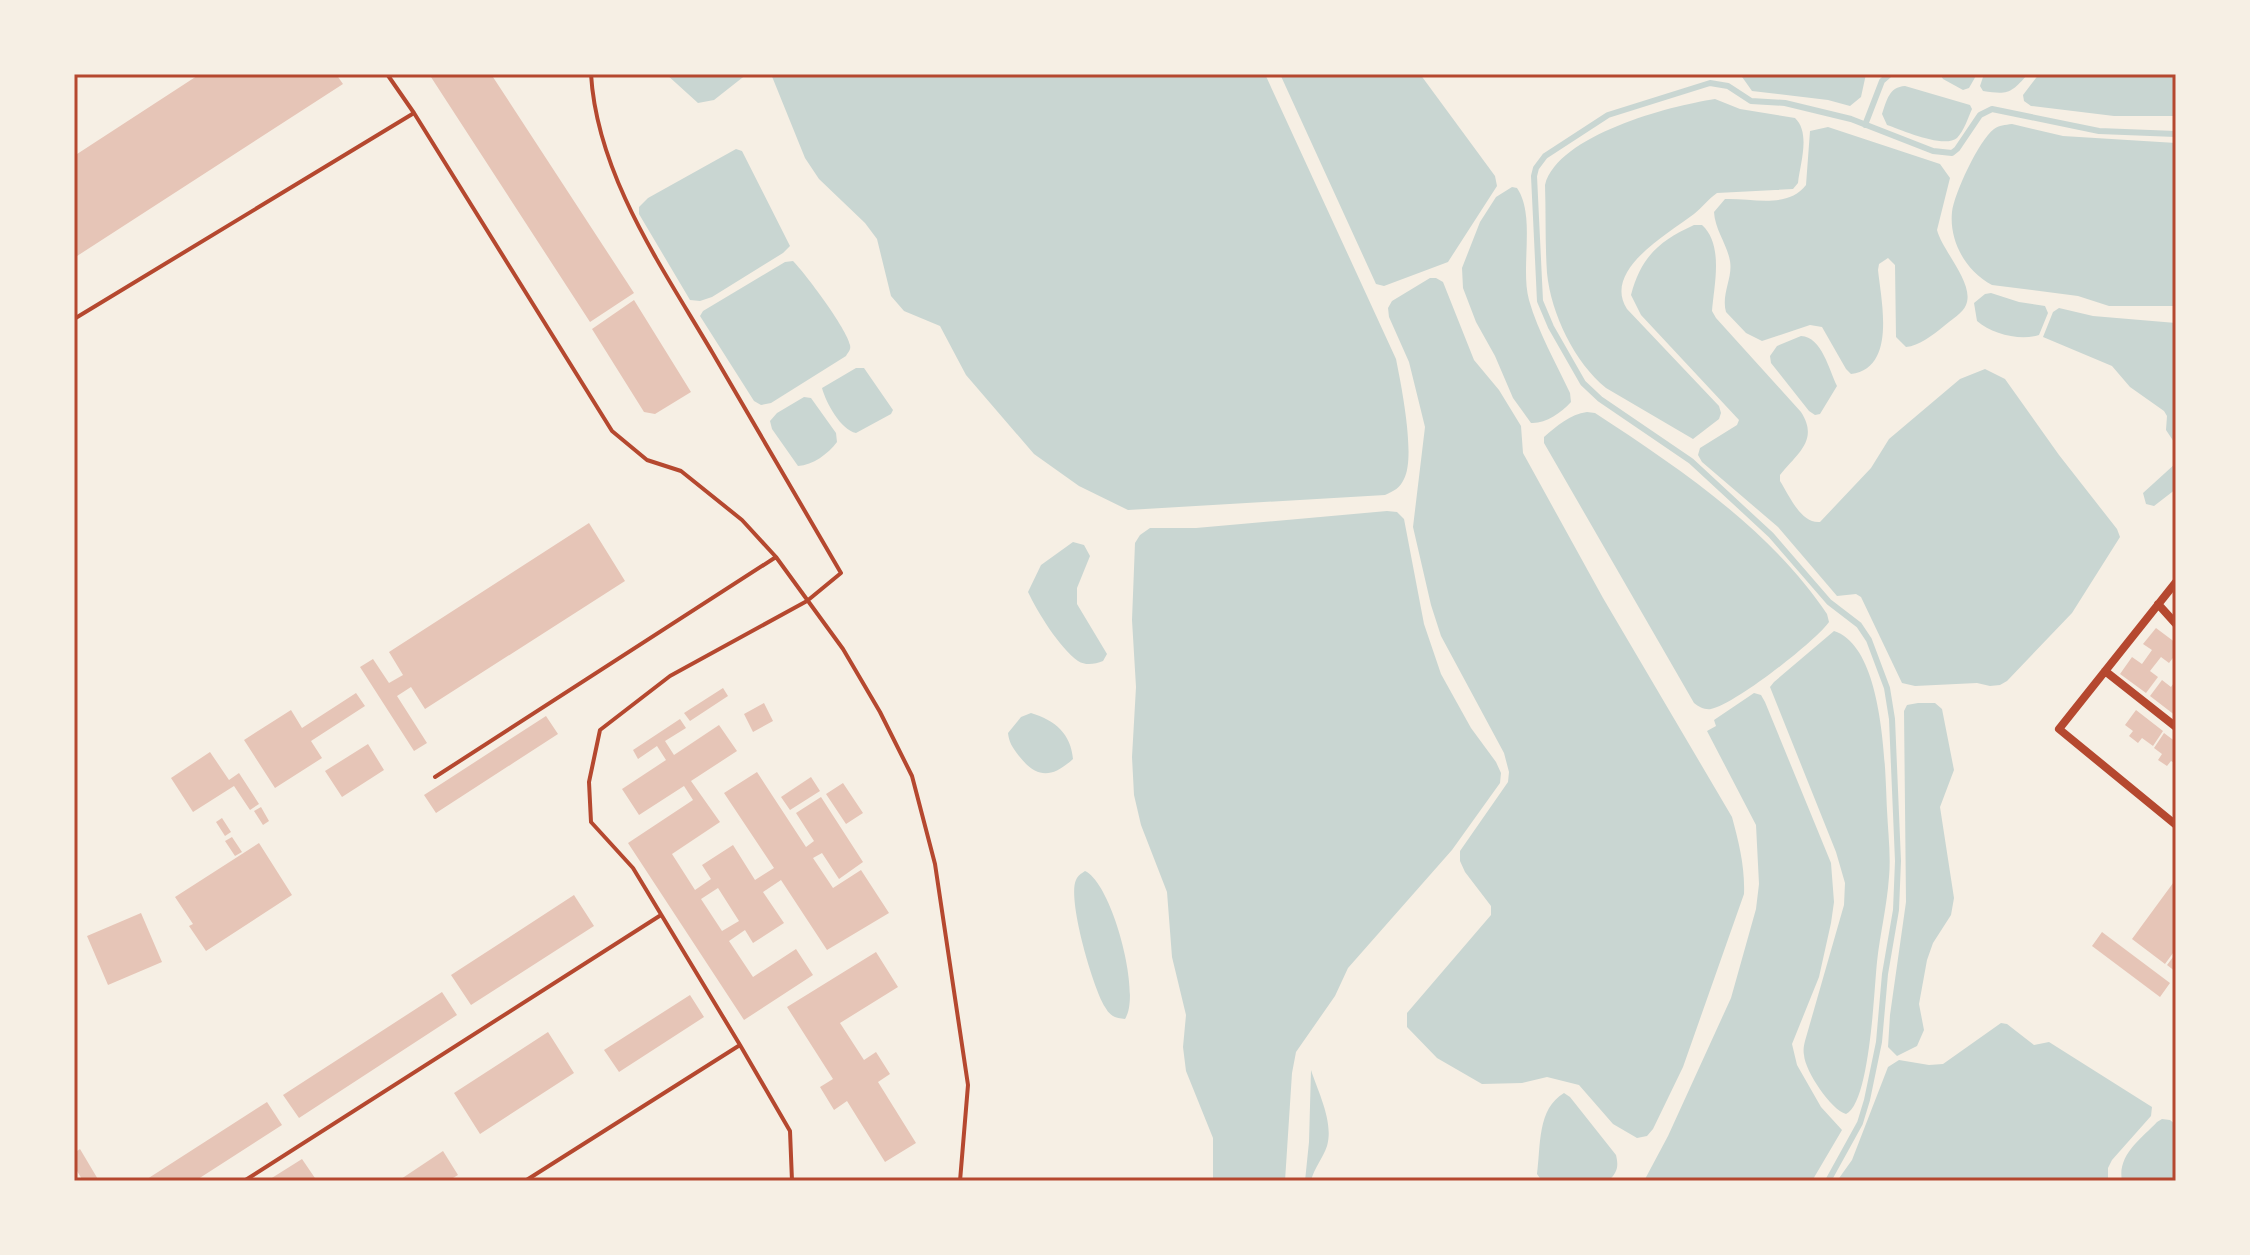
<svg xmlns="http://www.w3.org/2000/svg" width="2250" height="1255" font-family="'Golos Text',sans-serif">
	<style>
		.water { fill: #c9d6d2 }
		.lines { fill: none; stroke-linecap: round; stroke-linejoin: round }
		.stream { stroke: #c9d6d2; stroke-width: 6 }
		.building { fill: #e6c5b7; fill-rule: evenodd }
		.service { stroke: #b5482f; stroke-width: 4 }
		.minor { stroke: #b5482f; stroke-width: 8 }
		.neatline { fill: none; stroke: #b5482f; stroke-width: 3 }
	</style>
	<rect width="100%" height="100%" fill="#f6efe4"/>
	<path class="water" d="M666,74H747L714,100L698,103Z
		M771,74H1265L1396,359C1401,384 1416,457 1404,479C1400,488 1394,491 1385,495L1128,510L1079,486L1034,454L966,375L940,326L904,311L891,296L877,239L865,223L819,179L805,158Z
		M1280,74H1420L1495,176L1497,186L1448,262L1384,286L1376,284Z
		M1740,74H1866L1861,97L1850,106L1828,100L1752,91Z
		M1940,74H1977L1969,88L1963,90L1943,79Z
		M1984,74H2028C2011,93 2009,95 1983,91L1980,86Z
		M2039,74H2176V116H2114L2031,106L2024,101L2023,95Z
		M1905,86L1970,105L1972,109C1968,118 1964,131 1957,138C1944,149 1902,130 1887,125L1882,114C1887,100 1889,87 1905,86Z
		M1715,99L1740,109L1795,118C1811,133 1800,164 1798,183L1793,189L1717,193C1708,199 1702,208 1694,214C1668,234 1602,270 1627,309L1719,406L1721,413L1719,419L1693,439L1606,388C1575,363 1551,314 1547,273C1545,244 1546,214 1545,185C1558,135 1669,106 1715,99Z
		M2012,124L2063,136L2176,143V306H2109L2078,296L1992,285C1966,271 1949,242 1952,212C1954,194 1979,140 1994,129C1999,125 2005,125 2012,124Z
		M1828,127L1940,164L1950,178L1937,230C1943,252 1975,284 1966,305C1963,313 1951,320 1944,326C1933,335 1919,346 1906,347L1896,337L1895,265L1888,258L1879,264L1878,270C1881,300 1897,368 1851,374L1846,369L1822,327L1810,325L1762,341L1746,333L1726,312C1721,294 1733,278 1730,261C1727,244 1715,230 1714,212L1725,199C1752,198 1788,209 1806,185L1810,131Z
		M736,149L742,151L790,246L783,253L712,297L700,301L690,300L639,214V207L648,198Z
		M1512,187L1517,188C1536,216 1520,267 1529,300C1538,332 1556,363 1570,393L1571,402C1561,413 1545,424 1531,423L1513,398L1495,356L1476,322L1463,288L1462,268L1480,222L1496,197Z
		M1694,225H1702C1724,245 1714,285 1712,311L1716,318L1801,412C1819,440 1798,453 1780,475V481C1789,495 1801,524 1820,522L1871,468L1889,439L1960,379L1985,369L2005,379L2059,455L2117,529L2120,537L2072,613L2007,681L2000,685L1990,686L1977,683L1915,686L1902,683L1861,597L1856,594L1837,596L1778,527L1702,462L1698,455L1700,448L1737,425L1739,420L1641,315L1631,295C1641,257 1659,241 1694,225Z
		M793,261C805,273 847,329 850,345C851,350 849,351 846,356L771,403L761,405L754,401L700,316L703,311L785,262Z
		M1430,278H1436L1443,282L1474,360L1499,390L1521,426L1523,453L1603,598L1732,817C1739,843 1745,867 1744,894L1683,1067L1653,1129L1647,1136L1637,1138L1613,1124L1579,1085L1547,1077L1522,1083L1482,1084L1437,1058L1407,1027V1013L1491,915V906L1465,872L1460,861V851L1508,782L1509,772L1504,753L1441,636L1431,605L1413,527L1425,427L1409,362L1389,317L1388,308L1392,301Z
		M1991,293L2019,302L2045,306L2048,313L2039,335C2020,341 1992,334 1977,321L1974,303L1985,294Z
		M2059,308L2093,316L2176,323V445L2166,430L2167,416L2164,411L2130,387L2112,366L2043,337L2053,312Z
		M1801,336C1822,337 1829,370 1837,386L1820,414L1815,415L1809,411L1771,363L1770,356L1777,346Z
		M856,368H864L893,410L891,414L856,433C841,430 826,403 822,388Z
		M804,397L811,398L836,433L837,442C828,454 813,465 798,466L772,429L770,421L777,413Z
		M1587,412L1595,413C1679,468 1770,529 1827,614L1829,622C1816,641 1734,705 1711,709C1705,710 1699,707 1694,703L1544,443V437C1557,426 1570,414 1587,412Z
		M2176,463V489L2154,506L2146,504L2143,493Z
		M1387,511L1397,512L1404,519L1424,624L1441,674L1471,728L1496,762L1501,773L1500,783L1452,850L1348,968L1335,996L1296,1052L1292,1073L1285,1181H1213V1138L1186,1071L1183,1047L1186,1015L1172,957L1167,892L1141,825L1134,795L1132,757L1136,687L1132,620L1135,543L1140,535L1150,528H1196Z
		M1073,542L1084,545L1090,556L1077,588V604L1107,654L1103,661C1095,664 1086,666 1078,661C1059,647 1038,613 1028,592L1041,565Z
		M1834,631C1884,647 1885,767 1887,810C1888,832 1891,856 1889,877C1887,906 1880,934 1877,962C1874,990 1870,1103 1846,1114C1831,1110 1805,1071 1804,1055C1803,1050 1804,1045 1805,1041L1844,905L1845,883L1836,852L1770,687L1774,682Z
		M1754,693L1761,695L1765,702L1831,863L1834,902L1831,923L1819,977L1792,1044L1797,1065L1821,1107L1842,1130L1812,1181H1644L1668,1136L1731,998L1756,909L1759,884L1756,825L1707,731L1716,726L1714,720Z
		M1918,703H1935L1942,709L1954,770L1940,807L1954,898L1951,915L1933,943L1927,960L1919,1004L1924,1030L1917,1046L1897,1056L1888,1047L1890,1015L1906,902L1904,711L1907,705Z
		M1031,713C1055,720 1071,734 1073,759C1052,778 1037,779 1019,756C1013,748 1009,743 1008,733L1021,717Z
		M1085,871C1112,883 1142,995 1125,1019C1115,1018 1110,1016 1105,1007C1093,988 1067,899 1076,880C1078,875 1081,874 1085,871Z
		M2001,1023L2007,1024L2034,1045L2049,1042L2152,1107L2151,1116L2112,1160L2108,1168V1181H1837L1852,1160L1888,1067L1899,1060L1929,1065L1943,1064Z
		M1311,1070C1318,1092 1334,1122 1327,1146C1323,1158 1314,1168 1311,1181H1305L1309,1142Z
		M1564,1093L1570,1097L1616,1155C1619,1167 1617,1173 1608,1181H1542L1537,1174C1541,1145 1537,1109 1564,1093Z
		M2162,1119L2170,1120L2176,1125V1181H2122C2117,1155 2141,1139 2157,1122Z"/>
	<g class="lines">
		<path class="stream" d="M1865,125L1882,81L1890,74
			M1828,1181L1860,1123L1867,1100L1879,1042L1885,974L1896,910L1898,861L1892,719L1887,688L1869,640L1859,625L1829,602L1771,535L1691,461L1600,399L1583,383L1551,327L1540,301L1534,176L1536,168L1545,156L1608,115L1710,83L1728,86L1751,101L1785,103L1851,119L1933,151L1952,153L1957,149L1980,115L1992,109L2099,131L2176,134"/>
	</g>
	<path class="building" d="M200,74H336L343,84L74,258V156Z
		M429,74H491L634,293L590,322Z
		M634,300L691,392L655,414L644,412L592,329Z
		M589,523L625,581L425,709L411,687L397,696L427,743L414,751L360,667L373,659L389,683L403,675L389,652Z
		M2156,628L2176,643V654L2169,663L2161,657L2150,671L2158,677L2146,693L2120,674L2132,657L2142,664L2152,650L2143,644Z
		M2162,680L2171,687L2176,680V716L2150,696Z
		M723,688L728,696L690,721L684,713Z
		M356,693L365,706L311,741L322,758L275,788L244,740L291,710L302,728Z
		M764,703L773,721L753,732L744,714Z
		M2136,710L2163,731L2153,746L2142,738L2138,743L2129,736L2133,731L2125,725Z
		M546,716L558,734L436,813L424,795Z
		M680,719L686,728L665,741L674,755L719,725L737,751L691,781L720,822L672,854L695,890L711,879L702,865L733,845L755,880L774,868L724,793L757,772L806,847L814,841L796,813L821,797L863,862L839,879L822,853L813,858L833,888L861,870L889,913L827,950L781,880L763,892L784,923L753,943L745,930L729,941L753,977L796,949L813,975L744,1020L628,843L693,800L684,786L639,815L622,789L666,760L657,746L638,759L633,750ZM718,888L739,921L722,931L701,899Z
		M2164,733L2176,742V764L2171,761L2167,766L2158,760L2162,754L2154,748Z
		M368,744L384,770L342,797L325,771Z
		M210,752L229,780L239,773L259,804L250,810L234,786L193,812L171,778Z
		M811,777L820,791L790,810L781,797Z
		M843,783L863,813L846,824L826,794Z
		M261,807L269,821L263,825L254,811Z
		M222,818L231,832L225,836L216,822Z
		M232,837L242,852L235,856L225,841Z
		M259,843L292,895L206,951L189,926L193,924L175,897Z
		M2176,879V949L2165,964L2132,939Z
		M574,895L594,926L471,1005L451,975Z
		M141,913L162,962L108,985L87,936Z
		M2102,932L2170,983L2160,997L2092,946Z
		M876,952L898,987L840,1023L864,1060L876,1052L890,1074L878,1082L916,1143L885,1162L847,1101L834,1110L820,1087L833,1079L787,1007Z
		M2176,953V972L2167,965Z
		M442,992L457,1015L299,1118L283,1095Z
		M690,995L704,1017L619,1072L604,1050Z
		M548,1032L574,1073L480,1134L454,1093Z
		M267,1102L282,1125L195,1181H144Z
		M80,1149L99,1181H83L74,1166V1153Z
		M443,1151L458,1175L448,1181H398Z
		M302,1159L317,1181H267Z"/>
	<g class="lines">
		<path class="service" d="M387,74L414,113
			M591,74C597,175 662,267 712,352C755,426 798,499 841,573L807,601L670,676L600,730L589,782L591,822L633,868L740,1045
			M74,319L414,113L612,431L647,460L681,471L742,520L776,557L843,649L880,712L912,776L935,864L968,1085L960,1181
			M435,777L776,557
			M244,1181L661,915
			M525,1181L740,1045L790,1131L792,1181"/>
		<path class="minor" d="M2176,582L2059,729L2176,825
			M2158,604L2176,624
			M2105,671L2176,727"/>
	</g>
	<rect width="2250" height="1255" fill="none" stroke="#f6efe4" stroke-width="152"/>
	<rect x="76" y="76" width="2098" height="1103" class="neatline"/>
</svg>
